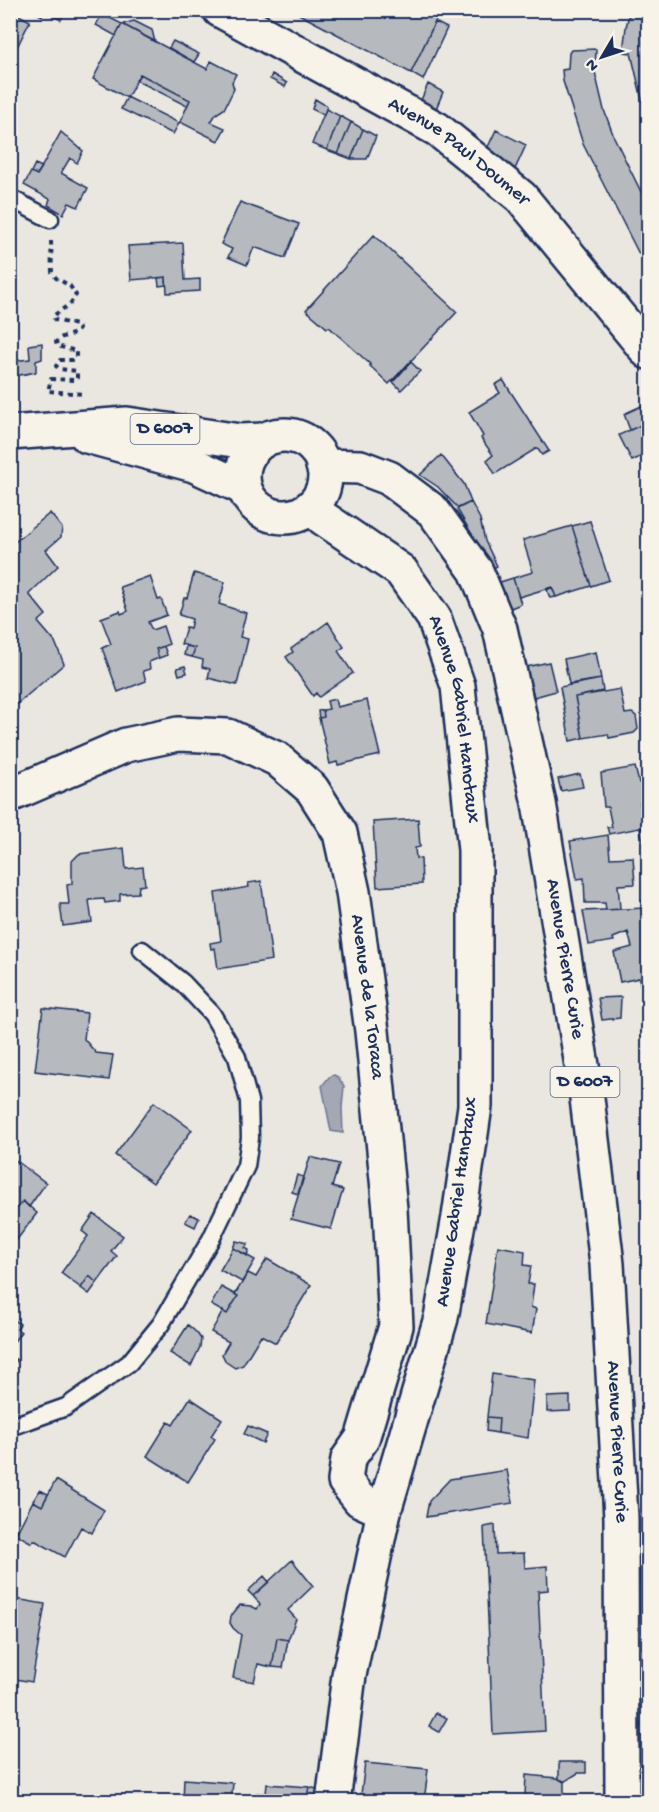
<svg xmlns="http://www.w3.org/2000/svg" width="659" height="1812" font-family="'Gochi Hand',sans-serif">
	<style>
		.water { fill: #a3a8b4; stroke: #6d7892; stroke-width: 1.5 }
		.building { fill: #b6babf; stroke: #1b2f5e; stroke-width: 1.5 }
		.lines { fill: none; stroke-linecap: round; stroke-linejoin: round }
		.lane-casing { stroke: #1b2f5e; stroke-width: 21 }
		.street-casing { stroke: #1b2f5e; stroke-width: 38 }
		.secondary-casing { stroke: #1b2f5e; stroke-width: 38 }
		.primary-casing { stroke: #1b2f5e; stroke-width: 38 }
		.path { stroke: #1b2f5e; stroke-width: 4; stroke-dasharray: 4.5 4.5; stroke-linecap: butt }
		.lane { stroke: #f7f3e8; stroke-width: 16 }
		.street { stroke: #f7f3e8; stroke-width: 33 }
		.secondary { stroke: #f7f3e8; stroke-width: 33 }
		.primary { stroke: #f7f3e8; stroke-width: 33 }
		.labels { text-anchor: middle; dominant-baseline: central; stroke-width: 4.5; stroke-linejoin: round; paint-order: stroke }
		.shield { fill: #f7f3e8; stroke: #5d6a87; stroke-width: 1.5 }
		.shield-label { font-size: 18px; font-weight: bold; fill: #1b2f5e }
		.street-label { font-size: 20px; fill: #1b2f5e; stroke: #f7f3e8 }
	</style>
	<rect width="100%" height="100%" fill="#eae7e0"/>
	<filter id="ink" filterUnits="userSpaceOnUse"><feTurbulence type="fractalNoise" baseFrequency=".0167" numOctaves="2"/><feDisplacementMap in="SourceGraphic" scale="12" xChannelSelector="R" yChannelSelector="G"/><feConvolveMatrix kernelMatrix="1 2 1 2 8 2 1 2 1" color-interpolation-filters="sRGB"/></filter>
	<g filter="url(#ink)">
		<path class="water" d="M334,1075L338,1077L344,1086L342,1108L343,1133L331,1131L322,1086L329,1077Z"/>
		<path class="building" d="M31,10H65L61,20L45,12L42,16Z
			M291,10H428L438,16L411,73Z
			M630,10H648V125L631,53L623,52L626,27Z
			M17,14L30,21L17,47L10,44V25Z
			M102,14L122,24L116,36L96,25Z
			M134,21L152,30L155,42L122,24Z
			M435,22L447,28L423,80L411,73Z
			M122,24L207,69L211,61L236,74L232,82L234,89L224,109L216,114L211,122L225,128L218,141L180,122L190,100L140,74L127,98L93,79Z
			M173,41L199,54L194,62L169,48Z
			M596,49L595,72L604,110L614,137L648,206V259L644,251L639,254L583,144L563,81L562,70L568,69L569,53L571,50Z
			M140,74L190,100L187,106L136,80Z
			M272,74L287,83L285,87L270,79Z
			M428,84L443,92L435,111L418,107Z
			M127,97L179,123L173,134L121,109Z
			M315,99L327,106L324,115L312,109Z
			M326,109L340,116L327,150L312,144Z
			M340,116L351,122L338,154L327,150Z
			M351,122L363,129L351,159L338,154Z
			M363,129L376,136L367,159H351Z
			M496,130L526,145L511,178L486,151Z
			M61,132L83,151L77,163L70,158L61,173L88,188L78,207L69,203L63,214L48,205L50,199L24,185L31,172L37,175Z
			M35,164L42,167L37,175L31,172Z
			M240,202L299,224L285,258L254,247L247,265L228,257L232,249L221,244Z
			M374,235L457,312L389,384L370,366V364L329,327L327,328L306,310Z
			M183,243L185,280L200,279V291L167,293L166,277L131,280L128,246Z
			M166,277V285L159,286L158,278Z
			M42,343V359L36,361V372L14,376L13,361L30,359L29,345Z
			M411,362L420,371L401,390L393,382Z
			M503,380L549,451L542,455L537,448L495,474L487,460L493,455L481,438L483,436L469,412L500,393L495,385Z
			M648,403V422L630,430L624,414Z
			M648,422V453L632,461L619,435Z
			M441,455L464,484L471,502L458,508L438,487L420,475Z
			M471,502L480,519L485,541L497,566L492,569L457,509Z
			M50,513L62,528L61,537L46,550L58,566L29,594L46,615L38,622L55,642L64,664L10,710V546Z
			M590,521L609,580L591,586L572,526Z
			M572,526L591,586L556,597L552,587L519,597L513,578L533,572L523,540Z
			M194,573L225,582L219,604L246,613L240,637L248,639L237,685L208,678L210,669L202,667L203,660L192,657L195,648L181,644L186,627L190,628L192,619L179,615L184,598H187Z
			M150,576L158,600L161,599L167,615L148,622L152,630L163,626L169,644L156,649L159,658L149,662L150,669L143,671L146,681L118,692L102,648L111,644L101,618L120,611L121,614L128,611L120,587Z
			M513,578L521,604L508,609L497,583Z
			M552,587L556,597L550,598L547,590Z
			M328,622L344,647L338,651L353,673L319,697L316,693L313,696L286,657L293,652L291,649Z
			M164,646L167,655L159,658L156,649Z
			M186,646L195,648L192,657L184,655Z
			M596,652L601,679L569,684L564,659Z
			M549,662L556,691L534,697L526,667Z
			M185,666L187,673L179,675L177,668Z
			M601,679L603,691L575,697L583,738L570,741L560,687Z
			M620,689L625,714L632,713L636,716L638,729L634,733L609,738L608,734L583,738L575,697Z
			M335,699L337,707L367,700L380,755L338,765L337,762L330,764L319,718L324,717L323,710L329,709L327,701Z
			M323,710L324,717L319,718L318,711Z
			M635,767L639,783H642L645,802L640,803L645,827L609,834L607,827H612L608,807H604L601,773Z
			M580,774L583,787L561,791L558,779Z
			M645,802L648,827H645L640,803Z
			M418,819L420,847L415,848L416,858L421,859L422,884L377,887L373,822Z
			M645,827H648V840L643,841L640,829Z
			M608,835L610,858L633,857L635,884L618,885L620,909L606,910L605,903H585L584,878L577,879L570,841Z
			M124,848L126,869L143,867L145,885L139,886L138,893L120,894V901L105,903L104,899L89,900L92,922L63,926L60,904H69L67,885L72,884V861L79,854Z
			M261,881L272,960L218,969L215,948L211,949L210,943L221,941L215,893L249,887L248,883Z
			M648,899V908H643L642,900Z
			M646,908L648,920V986L641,988L639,978L620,982L614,952L632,947L628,932L613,938L614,941L589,945L583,911Z
			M621,997L620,1018L602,1020L598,998Z
			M43,1008L87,1013L84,1039L96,1053L113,1055L109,1080L35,1071Z
			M154,1102L192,1130L153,1183L115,1155Z
			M10,1156L46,1183L29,1207L23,1201L10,1217Z
			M310,1157L339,1164L332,1187L343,1190L331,1229L291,1219Z
			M297,1175L303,1177L298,1194L292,1192Z
			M23,1201L37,1213L16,1241L10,1236V1217Z
			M94,1214L123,1236L111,1251L117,1256L97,1283L89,1276L81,1288L61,1273L88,1236L82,1231Z
			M190,1214L199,1218L195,1227L185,1222Z
			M236,1241L248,1244L245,1248L249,1250L247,1255L233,1248Z
			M498,1246L525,1251L524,1265L531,1266L528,1284H534L531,1307L536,1309L532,1333L486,1324Z
			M233,1248L255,1260L242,1282L220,1270Z
			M267,1259L311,1285L276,1343L261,1335L243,1365L235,1368L226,1362L222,1354L229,1342L211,1332L223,1311L227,1314L238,1296L235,1294L248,1273L256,1277Z
			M89,1276L97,1283L89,1294L81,1288Z
			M221,1287L238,1296L227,1314L211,1305Z
			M10,1318L20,1324L17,1329L21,1332L10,1347Z
			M188,1325L197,1333L201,1339L200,1347L191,1366L170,1353Z
			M10,1356L17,1360L10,1370Z
			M492,1374L534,1380L528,1438L498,1433L499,1418L487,1417Z
			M570,1396V1411L547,1412V1397Z
			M190,1398L222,1419L211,1436L215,1439L188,1482L147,1456L168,1422L173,1425Z
			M487,1417L499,1418L498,1433L486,1431Z
			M248,1426L267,1434L263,1443L244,1434Z
			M507,1470L513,1503L426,1517L429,1501L450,1479Z
			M56,1480L104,1510L92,1533L81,1527L65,1557L34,1540L32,1543L16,1534L33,1501L42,1506Z
			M40,1490L48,1494L42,1506L33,1501Z
			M636,1517H648V1565L638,1563Z
			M495,1525L496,1554L524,1553L525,1568L547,1566L548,1590L538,1591L545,1731L493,1734L484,1527Z
			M292,1560L313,1586L288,1610L296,1619L288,1640L277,1638L272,1667L258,1664L254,1682L233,1678L241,1635L233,1628L230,1623L231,1616L240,1605L251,1606L257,1609L260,1604L253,1596Z
			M641,1564L648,1565V1617L641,1615Z
			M264,1576L269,1582L253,1596L248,1591Z
			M10,1598L45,1604L32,1682L10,1678Z
			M277,1638L288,1640L283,1668L272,1667Z
			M436,1713L447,1718L439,1732L429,1726Z
			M559,1762H586V1773H578L564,1782L559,1779Z
			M365,1763L428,1769L424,1802H360Z
			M526,1775L557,1778L564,1781V1802H536V1797L525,1796Z
			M184,1779L233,1783L231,1802H183Z
			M267,1784L309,1787L306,1802H265Z
			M309,1787L317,1789L315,1802H306Z
			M257,1793L266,1794L265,1802H256Z"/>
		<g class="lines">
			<defs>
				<path id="lane" d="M10,198L50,219
					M10,1427L66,1407L129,1363L161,1324L211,1239L246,1166L250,1138L249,1101L237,1057L212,1014L183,983L142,950"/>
				<g id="street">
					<path id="s1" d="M10,795L126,745L178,734L228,736L277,759L312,789L340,833L353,892L372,1031L390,1209L396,1326L362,1439L348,1459L345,1481L360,1500L384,1511"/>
				</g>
				<g id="secondary">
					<path id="s2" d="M220,10L437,129L521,197L648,352"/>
					<path id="s3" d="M311,507L323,518L401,571L434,618L458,686L475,850V1106L459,1217L441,1318L384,1511L349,1675L333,1802"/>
				</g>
				<g id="primary">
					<path d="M10,433L127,424L240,441L264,440"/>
					<circle cx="284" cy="476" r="41"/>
					<path d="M87,436L194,465L244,488"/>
					<path id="s4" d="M323,466L360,467L389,478L433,511L476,571L500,629L539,803L586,1090L607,1264L621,1518L622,1802"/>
				</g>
			</defs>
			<use href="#lane" class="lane-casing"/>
			<use href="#street" class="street-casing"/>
			<use href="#secondary" class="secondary-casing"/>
			<use href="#primary" class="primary-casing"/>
			<path class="path" d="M51,241L52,272L56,278L70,286L76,295L70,304L53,316L55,320L76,325L79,329C74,337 61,334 56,342L57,346L76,351V357L73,360H60L56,366L59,369L77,371V378L74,380L51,379L48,391L84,394"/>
			<use href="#lane" class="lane"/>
			<use href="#street" class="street"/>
			<use href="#secondary" class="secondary"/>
			<use href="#primary" class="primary"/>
		</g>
	</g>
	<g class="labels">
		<g class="shield">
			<rect x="130.5" y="414" width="69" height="30" rx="4.5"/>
			<rect x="550.5" y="1067" width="69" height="30" rx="4.5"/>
		</g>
		<g class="shield-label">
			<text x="165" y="429">D 6007</text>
			<text x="585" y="1082">D 6007</text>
		</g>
		<g class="street-label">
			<text stroke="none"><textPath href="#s2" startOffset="278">Avenue Paul Doumer</textPath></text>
			<text stroke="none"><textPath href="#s3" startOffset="272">Avenue Gabriel Hanotaux</textPath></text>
			<text stroke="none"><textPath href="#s4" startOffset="596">Avenue Pierre Curie</textPath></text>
			<text stroke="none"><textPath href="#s1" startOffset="548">Avenue de la Toraca</textPath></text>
			<text transform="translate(458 1202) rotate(-82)">Avenue Gabriel Hanotaux</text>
			<text stroke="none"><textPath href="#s4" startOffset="1082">Avenue Pierre Curie</textPath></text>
		</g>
	</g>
	<rect width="659" height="1812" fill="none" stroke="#f7f3e8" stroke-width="36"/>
	<rect x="18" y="18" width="623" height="1776" fill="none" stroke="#1b2f5e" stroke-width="2" filter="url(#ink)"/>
	<g transform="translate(602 57) rotate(231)" stroke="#f7f3e8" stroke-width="4.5" paint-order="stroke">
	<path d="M0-4.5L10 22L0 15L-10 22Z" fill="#1b2f5e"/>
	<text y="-9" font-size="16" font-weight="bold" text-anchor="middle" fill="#1b2f5e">N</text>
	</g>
</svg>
